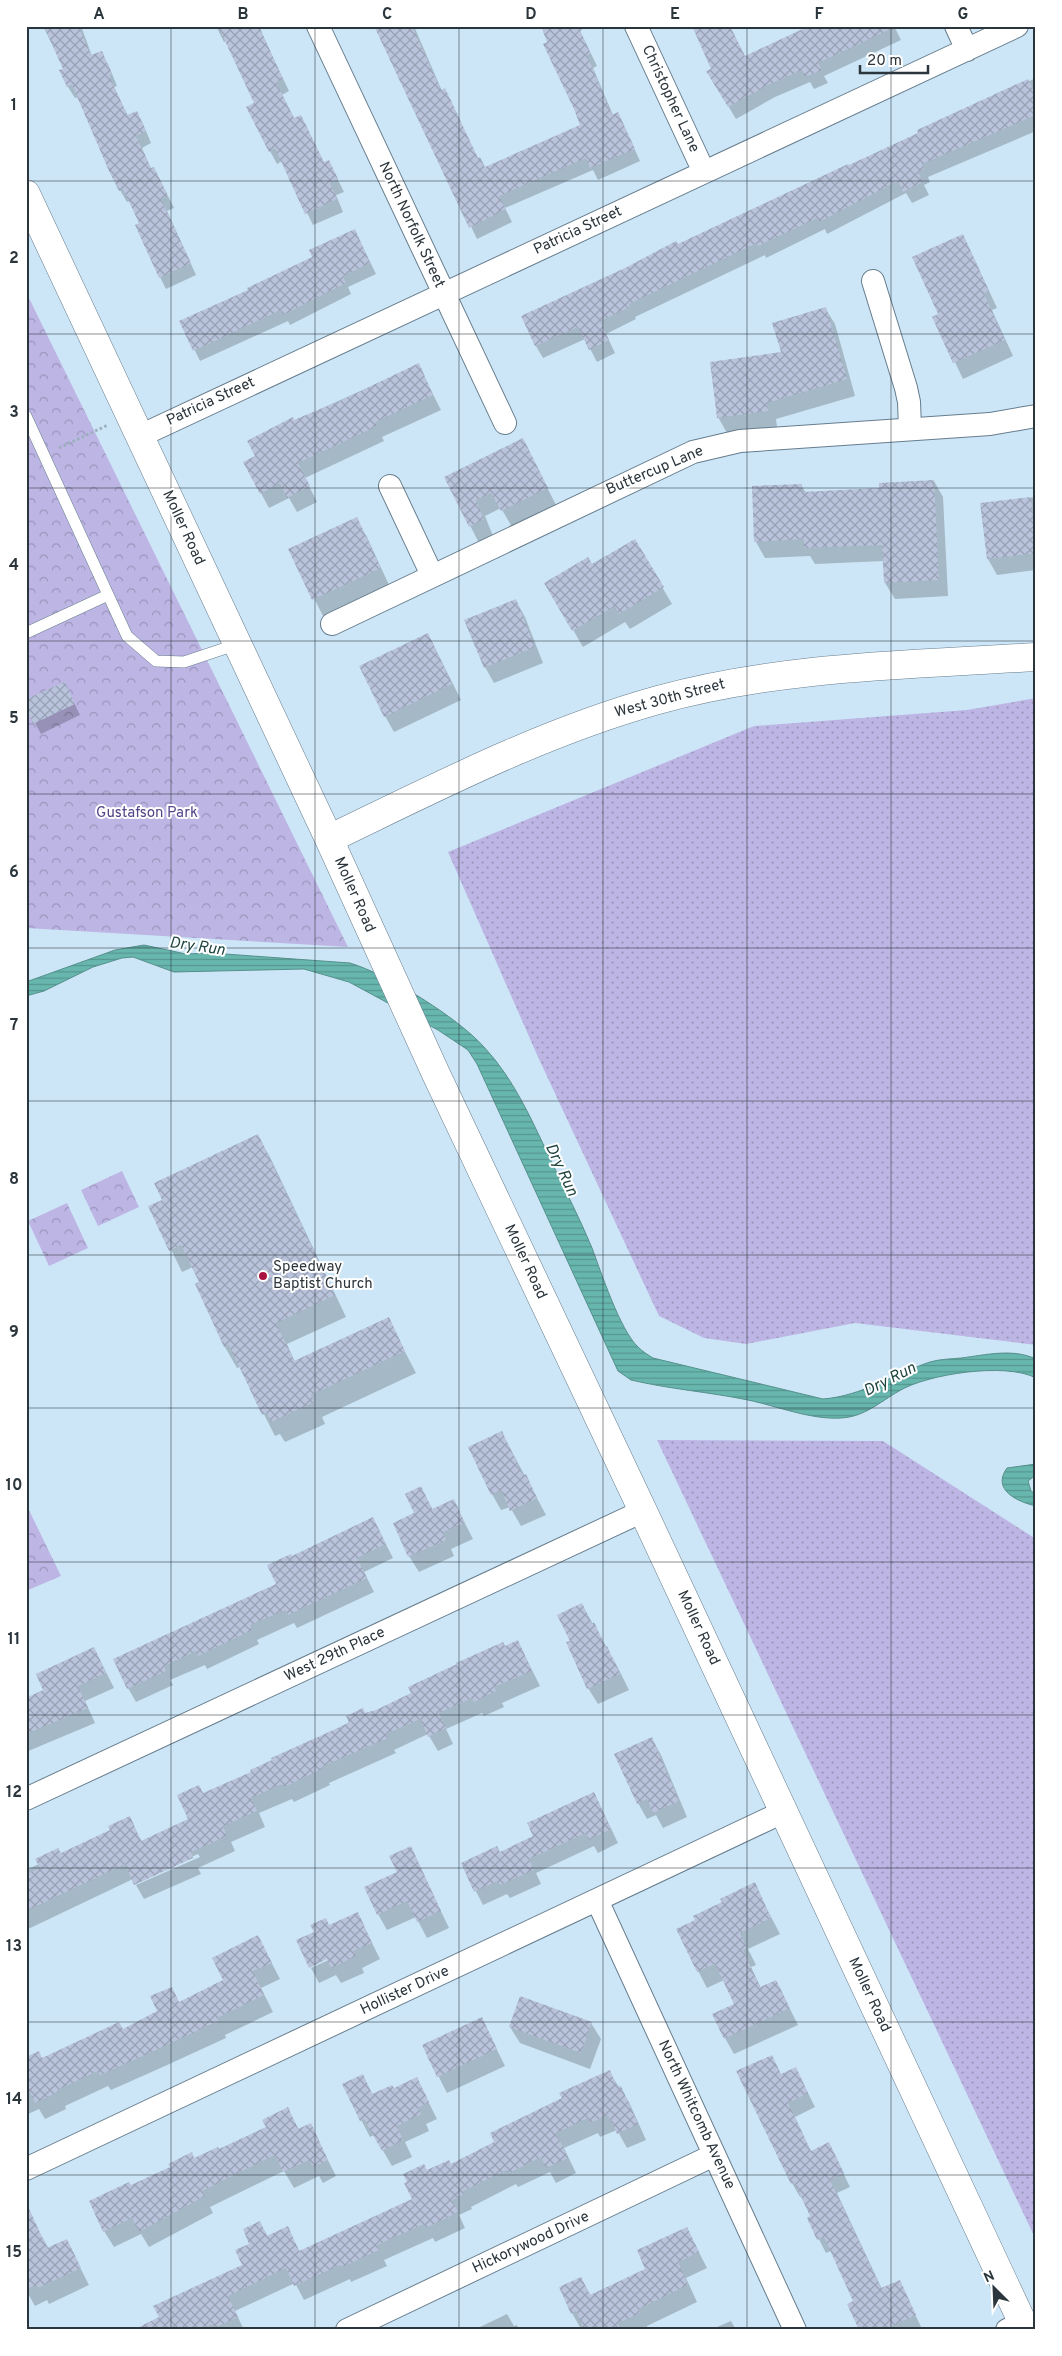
<svg xmlns="http://www.w3.org/2000/svg" width="1062" height="2356" font-family="Overpass,sans-serif">
	<style>
		.grass { fill: url(#grass-dots) }
		.park { fill: url(#park-crowns) }
		.water { fill: url(#water-rules); stroke: #55908c }
		.shadow { fill: #0003 }
		.building { fill: url(#building-cross-hatch) }
		.lines { fill: none; stroke-linecap: round; stroke-linejoin: round }
		.lane-casing { stroke: #667d8d; stroke-width: 12 }
		.street-casing { stroke: #667d8d; stroke-width: 24 }
		.secondary-casing { stroke: #667d8d; stroke-width: 29 }
		.path { stroke: #9bafbd; stroke-width: 3; stroke-dasharray: 2.5 2.5; stroke-linecap: butt }
		.lane { stroke: #fff; stroke-width: 11 }
		.street { stroke: #fff; stroke-width: 22 }
		.secondary { stroke: #fff; stroke-width: 28 }
		.grid { fill: none; stroke: #2b353c; stroke-width: 1; stroke-opacity: 0.55 }
		.poi-dot { fill: #a91342; stroke: #fff; stroke-width: 2 }
		.labels { text-anchor: middle; dominant-baseline: central; stroke-width: 4; stroke-linejoin: round; paint-order: stroke }
		.street-label { font-size: 15px; fill: #2b353c; stroke: #fff }
		.park-label { font-size: 15px; fill: #544489; stroke: #fff }
		.poi-label { font-size: 15px; fill: #2b353c; stroke: #fff; text-anchor: start }
		.water-label { font-size: 16px; font-style: italic; fill: #1f4540; stroke: #fff }
		.neatline { fill: none; stroke: #2b353c; stroke-width: 2 }
		.grid-label { font-size: 16px; text-anchor: middle; font-weight: bold; fill: #2b353c }
	</style>
	<defs>
		<pattern id="grass-dots" width="8" height="8" patternUnits="userSpaceOnUse" patternTransform="scale(1.25)"><rect width="8" height="8" fill="#bdb6e5"/><path d="M2 2h.1M6 6h.1" fill="none" stroke="#9a95bb" stroke-width="1.8" stroke-linecap="round"/></pattern>
		<pattern id="park-crowns" width="20" height="18" patternUnits="userSpaceOnUse" patternTransform="scale(1.25)"><rect width="20" height="18" fill="#bdb6e5"/><path d="M2 6a3 3 0 1 1 6 0M12 15a3 3 0 1 1 6 0" fill="none" stroke="#9a95bb"/></pattern>
		<pattern id="water-rules" width="6" height="5" patternUnits="userSpaceOnUse" patternTransform="scale(1.25)"><rect width="6" height="5" fill="#67b7ae"/><path d="M0 2.5h6" fill="none" stroke="#55968f"/></pattern>
		<pattern id="building-cross-hatch" width="8" height="8" patternUnits="userSpaceOnUse" patternTransform="scale(1.25)"><rect width="8" height="8" fill="#b9c4dc"/><path d="M0 0l8 8M0 8l8-8" fill="none" stroke="#97a0b4"/></pattern>
	</defs>
	<rect width="100%" height="100%" fill="#cde6f7"/>
	<path class="grass" d="M1036,698V1345L855,1323L746,1344L704,1338L659,1316L538,1057L448,852L754,726L967,710Z
		M657,1440L883,1441L1036,1539V2240Z"/>
	<path class="park" d="M26,292L348,947L26,928Z
		M122,1171L139,1207L98,1226L81,1190Z
		M67,1203L88,1248L49,1266L28,1221Z
		M26,1504L61,1576L26,1591Z"/>
	<path class="water" d="M144,945L186,954L211,953L350,963C389,975 457,1017 484,1047C515,1080 534,1125 553,1165C566,1192 580,1219 592,1248C601,1272 620,1330 638,1347C642,1351 648,1355 653,1358L823,1399C862,1396 894,1374 930,1362C940,1359 951,1359 961,1358C986,1355 1012,1348 1036,1359V1378C1006,1362 927,1374 899,1391C880,1402 864,1417 841,1418C811,1420 777,1406 748,1400C709,1392 669,1389 631,1380L618,1371L477,1064L468,1050L438,1030L349,982L304,969L174,972L133,957L122,958L93,967L44,991L26,996V982L115,950Z
		M1036,1464V1475L1028,1481L1031,1491L1036,1494V1506C1018,1502 991,1490 1007,1468Z"/>
	<path class="shadow" d="M43,26H81L92,56L108,64L117,86L114,87L128,116L143,124L151,143L142,148L151,169L160,180L174,208L167,211L196,275L166,289L160,277L140,224L130,201L127,202L120,190L79,97L75,98L68,87L61,71L64,69Z
		M216,26H254L265,41L289,91L282,95L295,120L301,117L324,164L329,162L344,192L336,195L343,212L313,225L282,161L277,164L270,151L256,104L226,41L224,42Z
		M375,26H414L442,91L478,159L485,168L581,126L542,26H581L582,30L580,31L597,66L593,68L613,115L618,113L640,161L598,180L593,170L505,208L512,222L477,239Z
		M894,26L901,40L824,76L828,83L814,89L810,82L775,97L736,119L715,84L745,57Z
		M1036,78V131L928,177L930,182L924,185L929,195L912,203L906,193L827,234L825,229L766,258L765,255L635,317L636,319L606,334L615,353L597,362L585,339L543,358L536,346L523,316L848,167L920,133L918,131Z
		M360,241L376,274L348,287L351,294L290,325L288,321L200,361L181,322Z
		M971,252L997,308L992,310L1013,356L963,379L934,318L940,315Z
		M825,308L835,324L855,396L776,419L777,427L727,433L718,417Z
		M418,365L441,410L382,437L384,441L305,478L317,502L297,512L289,498L269,508L261,493L294,421Z
		M523,440L556,505L512,527L501,508L485,516L493,536L479,543L446,478Z
		M934,481L943,497L948,596L895,599L885,583L884,561L815,564L810,556L765,558L756,542L801,485L806,493L881,490Z
		M1036,497V570L997,575L988,559L981,504Z
		M366,535L389,585L323,616L290,550Z
		M635,541L672,604L630,629L625,622L583,647L546,583L592,566Z
		M516,601L525,617L543,663L494,683L485,667Z
		M428,634L461,700L394,732L385,716Z
		M70,694L80,715L41,734L35,723Z
		M258,1136L270,1157L346,1317L287,1344L295,1362L388,1319L416,1373L322,1417L325,1424L285,1442L280,1434L275,1436L240,1367L237,1368L225,1347L196,1285L201,1283L193,1267L182,1272L150,1206L164,1200Z
		M502,1433L546,1515L521,1526L510,1507L501,1510L492,1494Z
		M421,1488L433,1510L453,1500L473,1539L451,1549L454,1556L419,1572L409,1556Z
		M373,1519L393,1558L364,1572L374,1592L297,1628L294,1623L257,1640L259,1644L207,1669L205,1665L170,1680L173,1685L136,1702L128,1688L278,1585L291,1558Z
		M582,1605L616,1664L629,1690L598,1704L588,1688L571,1641Z
		M518,1642L540,1686L502,1703L504,1707L484,1716L482,1713L446,1729L453,1744L438,1751L428,1734L394,1750L396,1753L329,1783L330,1785L294,1802L292,1799L259,1813L265,1827L231,1842L235,1851L198,1868L201,1874L144,1899L136,1885L200,1857L198,1854L135,1883L133,1879L26,1930V1870L111,1831L129,1818L142,1842L190,1820L204,1794L253,1772L365,1714L376,1711Z
		M94,1648L114,1688L85,1701L95,1723L26,1752V1699L45,1690Z
		M652,1739L661,1755L687,1817L663,1828L656,1815L647,1819L638,1803Z
		M594,1793L618,1843L598,1853L594,1846L536,1873L541,1884L510,1898L507,1894L483,1905L462,1864L500,1853L535,1837Z
		M410,1847L449,1928L427,1938L416,1917L387,1930L378,1914Z
		M754,1884L780,1934L748,1949L756,1965L751,1967L761,1988L776,1981L798,2025L734,2054L725,2038L735,2005L724,1980L707,1988L677,1930L697,1920Z
		M357,1913L380,1959L362,1968L364,1973L341,1983L336,1975L319,1983L311,1968L333,1958Z
		M258,1937L280,1979L261,1988L273,2012L225,2035L226,2038L165,2066L111,2090L108,2086L65,2106L66,2109L45,2119L39,2109L26,2115V2058L42,2059L123,2030L224,1981Z
		M481,2018L505,2066L447,2093L423,2046Z
		M591,2023L601,2039L590,2069L520,2043L510,2027Z
		M796,2069L815,2107L795,2117L811,2152L829,2144L850,2187L837,2193L882,2289L899,2281L922,2329L860,2330L855,2301L831,2251L826,2253L808,2218L812,2216L802,2196L800,2197L792,2183L781,2075Z
		M609,2072L629,2102L646,2140L627,2148L617,2130L600,2137L598,2133L564,2148L576,2173L556,2183L550,2172L518,2187L516,2184L471,2207L472,2209L459,2215L465,2228L435,2242L433,2238L384,2260L387,2266L351,2282L350,2279L304,2300L295,2283L235,2311L244,2330H136L160,2318L244,2265L260,2223L268,2237L287,2228L300,2252L414,2200L427,2172L451,2165L496,2143Z
		M362,2075L373,2095L394,2090L417,2079L437,2119L426,2124L429,2131L405,2142L412,2157L392,2166L374,2135L370,2137L343,2085Z
		M288,2109L299,2130L310,2125L336,2176L323,2183L319,2176L294,2188L284,2171L210,2207L213,2213L149,2247L141,2234L114,2247L104,2231L131,2187L219,2151L267,2128Z
		M37,2228L49,2249L66,2240L89,2285L49,2304L47,2300L35,2306L26,2290V2233Z
		M687,2229L707,2268L686,2278L697,2302L647,2326L648,2330L581,2329L572,2313L581,2278L591,2296L647,2270Z
		M507,2314L514,2326L517,2325L519,2330H479L478,2328Z
		M731,2321L736,2330H710Z"/>
	<path class="building" d="M44,26H78L91,55L102,51L112,74L109,75L127,115L137,111L146,131L136,136L151,168L154,167L168,196L161,199L191,263L159,278L135,225L139,223L123,189L119,191L109,171L72,85L67,87L59,70L63,69Z
		M218,26H259L283,79L276,82L294,118L301,115L324,162L329,160L338,179L330,183L337,199L305,214L275,148L269,152L246,107L254,103Z
		M374,26H412L441,90L445,88L478,158L480,157L485,167L580,125L574,109L543,44L547,42L541,26H578L591,54L587,55L612,115L618,112L635,149L590,168L586,158L499,196L506,209L469,228Z
		M692,26H730L745,56L809,26H897L818,63L822,70L805,77L802,70L768,85L728,107L706,71L711,69Z
		M1028,79L1036,95V115L922,164L924,169L918,172L923,182L903,192L898,181L819,222L817,218L758,246L757,243L629,304L630,307L600,321L609,340L589,350L578,327L535,346L521,316L625,268L676,241L678,244L848,164L849,165L918,133L917,130Z
		M355,229L370,263L343,276L346,283L283,315L281,310L193,351L179,321L248,290L247,288L312,257L309,250Z
		M963,234L989,291L984,294L1005,340L953,363L932,317L938,314L912,257Z
		M826,307L847,379L767,403L768,411L717,418L710,362L781,352L772,323Z
		M419,363L433,395L375,422L377,426L298,463L310,486L287,498L280,483L260,494L243,462L255,456L247,441L293,417L294,420L342,400Z
		M523,438L548,488L501,511L491,493L476,500L484,519L469,527L444,477Z
		M934,480L939,580L884,583L882,545L804,548V539L754,542L752,486L802,484V492L879,488V483Z
		M1031,497L1036,553L987,559L980,503Z
		M357,517L381,568L312,600L288,549Z
		M635,539L664,587L619,614L615,606L572,631L544,583L588,557L592,564Z
		M516,599L535,647L484,668L464,620Z
		M428,633L452,684L384,717L359,666Z
		M65,682L75,704L33,724L26,708V699Z
		M258,1134L335,1295L276,1323L294,1361L389,1317L405,1351L311,1395L314,1402L271,1422L267,1413L262,1415L229,1345L224,1347L195,1284L199,1282L181,1245L169,1251L148,1206L162,1200L154,1183Z
		M502,1431L523,1476L526,1474L537,1498L510,1511L501,1490L491,1495L468,1447Z
		M421,1486L432,1509L454,1499L465,1523L443,1532L446,1540L408,1557L393,1523L414,1513L405,1494Z
		M373,1517L386,1544L357,1558L367,1578L288,1615L285,1610L250,1625L252,1630L198,1656L196,1651L164,1666L166,1671L127,1689L113,1659L276,1584L267,1565L291,1554L292,1556Z
		M582,1603L592,1624L594,1622L606,1647L607,1646L620,1674L587,1689L566,1642L570,1641L557,1615Z
		M518,1640L532,1671L494,1687L496,1691L474,1702L472,1698L439,1713L446,1728L428,1737L420,1719L386,1734L388,1738L321,1767L322,1769L284,1787L282,1784L251,1798L257,1811L223,1826L227,1836L191,1852L193,1858L134,1885L125,1864L26,1911V1874L40,1868L35,1859L58,1848L61,1853L110,1830L108,1826L130,1816L141,1841L188,1819L177,1795L199,1785L203,1793L251,1772L250,1770L272,1760L271,1758L349,1723L346,1716L363,1708L365,1713L376,1710L411,1693L408,1687L457,1664L456,1663L503,1642L505,1646Z
		M94,1647L106,1673L78,1686L88,1708L26,1734V1698L43,1690L36,1674Z
		M652,1737L679,1801L653,1813L647,1799L637,1804L614,1754Z
		M594,1792L611,1829L589,1840L586,1833L529,1859L534,1870L500,1885L498,1881L474,1892L461,1863L497,1846L500,1852L533,1836L527,1823Z
		M411,1846L441,1911L417,1922L407,1901L377,1915L364,1887L397,1872L389,1856Z
		M755,1882L771,1918L740,1933L747,1948L743,1950L760,1987L776,1980L790,2008L724,2039L712,2014L734,2004L715,1964L697,1972L676,1929L695,1920L693,1916L722,1902L720,1899Z
		M358,1912L372,1943L353,1951L356,1956L331,1968L327,1959L309,1968L296,1940L314,1932L310,1925L326,1918L329,1925Z
		M258,1935L272,1963L253,1971L264,1995L217,2018L218,2021L156,2050L100,2075L98,2071L57,2090L58,2092L35,2103L26,2084V2057L39,2051L42,2058L119,2022L123,2029L157,2011L150,1996L172,1987L179,2002L223,1980L212,1958Z
		M520,1996L592,2022L581,2053L509,2027Z
		M482,2017L497,2049L437,2077L422,2045Z
		M772,2055L781,2074L796,2067L808,2093L788,2103L811,2151L829,2142L844,2173L830,2180L881,2288L900,2280L916,2315L883,2330H859L847,2304L853,2301L824,2237L817,2240L807,2218L810,2216L794,2182L791,2184L736,2071Z
		M610,2070L617,2087L621,2086L638,2124L617,2134L608,2115L590,2123L588,2118L556,2133L568,2158L546,2168L541,2157L509,2173L507,2170L463,2191L464,2194L452,2200L458,2212L426,2228L424,2224L377,2245L379,2250L342,2267L340,2265L294,2286L286,2268L228,2296L238,2317L214,2328L212,2324L200,2330H133L159,2317L153,2306L242,2265L235,2250L249,2244L243,2229L260,2221L267,2236L288,2226L299,2251L412,2199L404,2183L407,2182L403,2174L424,2164L427,2170L449,2160L451,2164L494,2142L490,2133L562,2098L559,2093Z
		M363,2074L372,2094L392,2085L394,2088L417,2077L429,2102L418,2108L421,2114L397,2126L403,2140L382,2151L364,2119L360,2121L342,2084Z
		M288,2107L298,2129L311,2123L328,2160L313,2167L309,2160L283,2172L275,2155L202,2191L205,2196L139,2232L132,2218L103,2232L89,2201L129,2182L131,2185L170,2167L168,2164L192,2152L194,2158L218,2147L219,2149L266,2127L262,2120Z
		M26,2202L47,2248L67,2239L81,2268L38,2288L37,2285L26,2289Z
		M687,2227L699,2252L678,2262L688,2285L638,2309L640,2313L618,2323L621,2330H584L576,2311L571,2314L559,2287L581,2277L590,2295L645,2269L637,2250Z"/>
	<g class="lines">
		<defs>
			<path id="lane" d="M26,416L127,636L156,661L184,662L238,644
				M26,633L108,595"/>
			<path id="street" d="M318,26L505,423
				M636,26L704,172
				M956,26L967,50
				M873,281L906,388L909,402L910,429
				M140,436L1017,26
				M390,486L432,575
				M332,624L693,452L740,441L990,424L1036,416
				M26,1799L643,1511
				M597,1900L795,2330
				M26,2169L783,1812
				M347,2330L714,2155
				M1007,2330L1023,2322"/>
			<path id="secondary" d="M26,194L329,839L436,1074L643,1511L1026,2330
				M329,839C437,787 543,732 658,700C781,666 910,665 1036,657"/>
		</defs>
		<use href="#lane" class="lane-casing"/>
		<use href="#street" class="street-casing"/>
		<use href="#secondary" class="secondary-casing"/>
		<path class="path" d="M59,448L108,425"/>
		<use href="#lane" class="lane"/>
		<use href="#street" class="street"/>
		<use href="#secondary" class="secondary"/>
	</g>
	<path class="grid" d="M171,26V2330M315,26V2330M459,26V2330M603,26V2330M747,26V2330M891,26V2330M26,181H1036M26,334H1036M26,488H1036M26,641H1036M26,794H1036M26,948H1036M26,1101H1036M26,1255H1036M26,1408H1036M26,1562H1036M26,1715H1036M26,1868H1036M26,2022H1036M26,2175H1036"/>
	<circle class="poi-dot" cx="263" cy="1276" r="5"/>
	<g class="labels">
		<g class="street-label">
			<text transform="translate(670 99) rotate(65)">Christopher Lane</text>
			<text transform="translate(411 225) rotate(65)">North Norfolk Street</text>
			<text transform="translate(578 231) rotate(-25)">Patricia Street</text>
			<text transform="translate(211 402) rotate(-25)">Patricia Street</text>
			<text transform="translate(655 471) rotate(-23)">Buttercup Lane</text>
			<text transform="translate(183 528) rotate(65)">Moller Road</text>
			<text transform="translate(670 699) rotate(-15)">West 30th Street</text>
			<text transform="translate(354 895) rotate(66)">Moller Road</text>
			<text transform="translate(525 1262) rotate(65)">Moller Road</text>
			<text transform="translate(698 1628) rotate(65)">Moller Road</text>
			<text transform="translate(335 1655) rotate(-25)">West 29th Place</text>
			<text transform="translate(405 1991) rotate(-25)">Hollister Drive</text>
			<text transform="translate(869 1995) rotate(65)">Moller Road</text>
			<text transform="translate(696 2115) rotate(65)">North Whitcomb Avenue</text>
			<text transform="translate(531 2243) rotate(-25)">Hickorywood Drive</text>
		</g>
		<g class="park-label">
			<text x="147" y="813">Gustafson Park</text>
		</g>
		<g class="poi-label">
			<text x="273" y="1267">Speedway<tspan x="273" dy="17">Baptist Church</tspan></text>
		</g>
		<g class="water-label">
			<text transform="translate(197 947) rotate(8)">Dry Run</text>
			<text transform="translate(561 1170) rotate(65)">Dry Run</text>
			<text transform="translate(890 1380) rotate(-27)">Dry Run</text>
		</g>
	</g>
	<rect width="1062" height="2356" fill="none" stroke="#ffffff" stroke-width="55"/>
	<g transform="translate(994 2288) rotate(336)" stroke="#ffffff" stroke-width="4" paint-order="stroke">
	<path d="M0-4L9 19L0 12L-9 19Z" fill="#2b353c"/>
	<text y="-8" font-size="14" font-weight="bold" text-anchor="middle" fill="#2b353c">N</text>
	</g>
	<path d="M860 65v8h68v-8" fill="none" stroke="#2b353c" stroke-width="2.5"/>
	<text x="867" y="65" font-size="15" fill="#2b353c" stroke="#ffffff" stroke-width="4" paint-order="stroke">20 m</text>
	<rect x="28" y="28" width="1006" height="2300" class="neatline"/>
	<g class="grid-label">
		<text x="99" y="19">A</text>
		<text x="243" y="19">B</text>
		<text x="387" y="19">C</text>
		<text x="531" y="19">D</text>
		<text x="675" y="19">E</text>
		<text x="819" y="19">F</text>
		<text x="963" y="19">G</text>
		<text x="14" y="110">1</text>
		<text x="14" y="263">2</text>
		<text x="14" y="417">3</text>
		<text x="14" y="570">4</text>
		<text x="14" y="723">5</text>
		<text x="14" y="877">6</text>
		<text x="14" y="1030">7</text>
		<text x="14" y="1184">8</text>
		<text x="14" y="1337">9</text>
		<text x="14" y="1490">10</text>
		<text x="14" y="1644">11</text>
		<text x="14" y="1797">12</text>
		<text x="14" y="1951">13</text>
		<text x="14" y="2104">14</text>
		<text x="14" y="2257">15</text>
	</g>
</svg>
